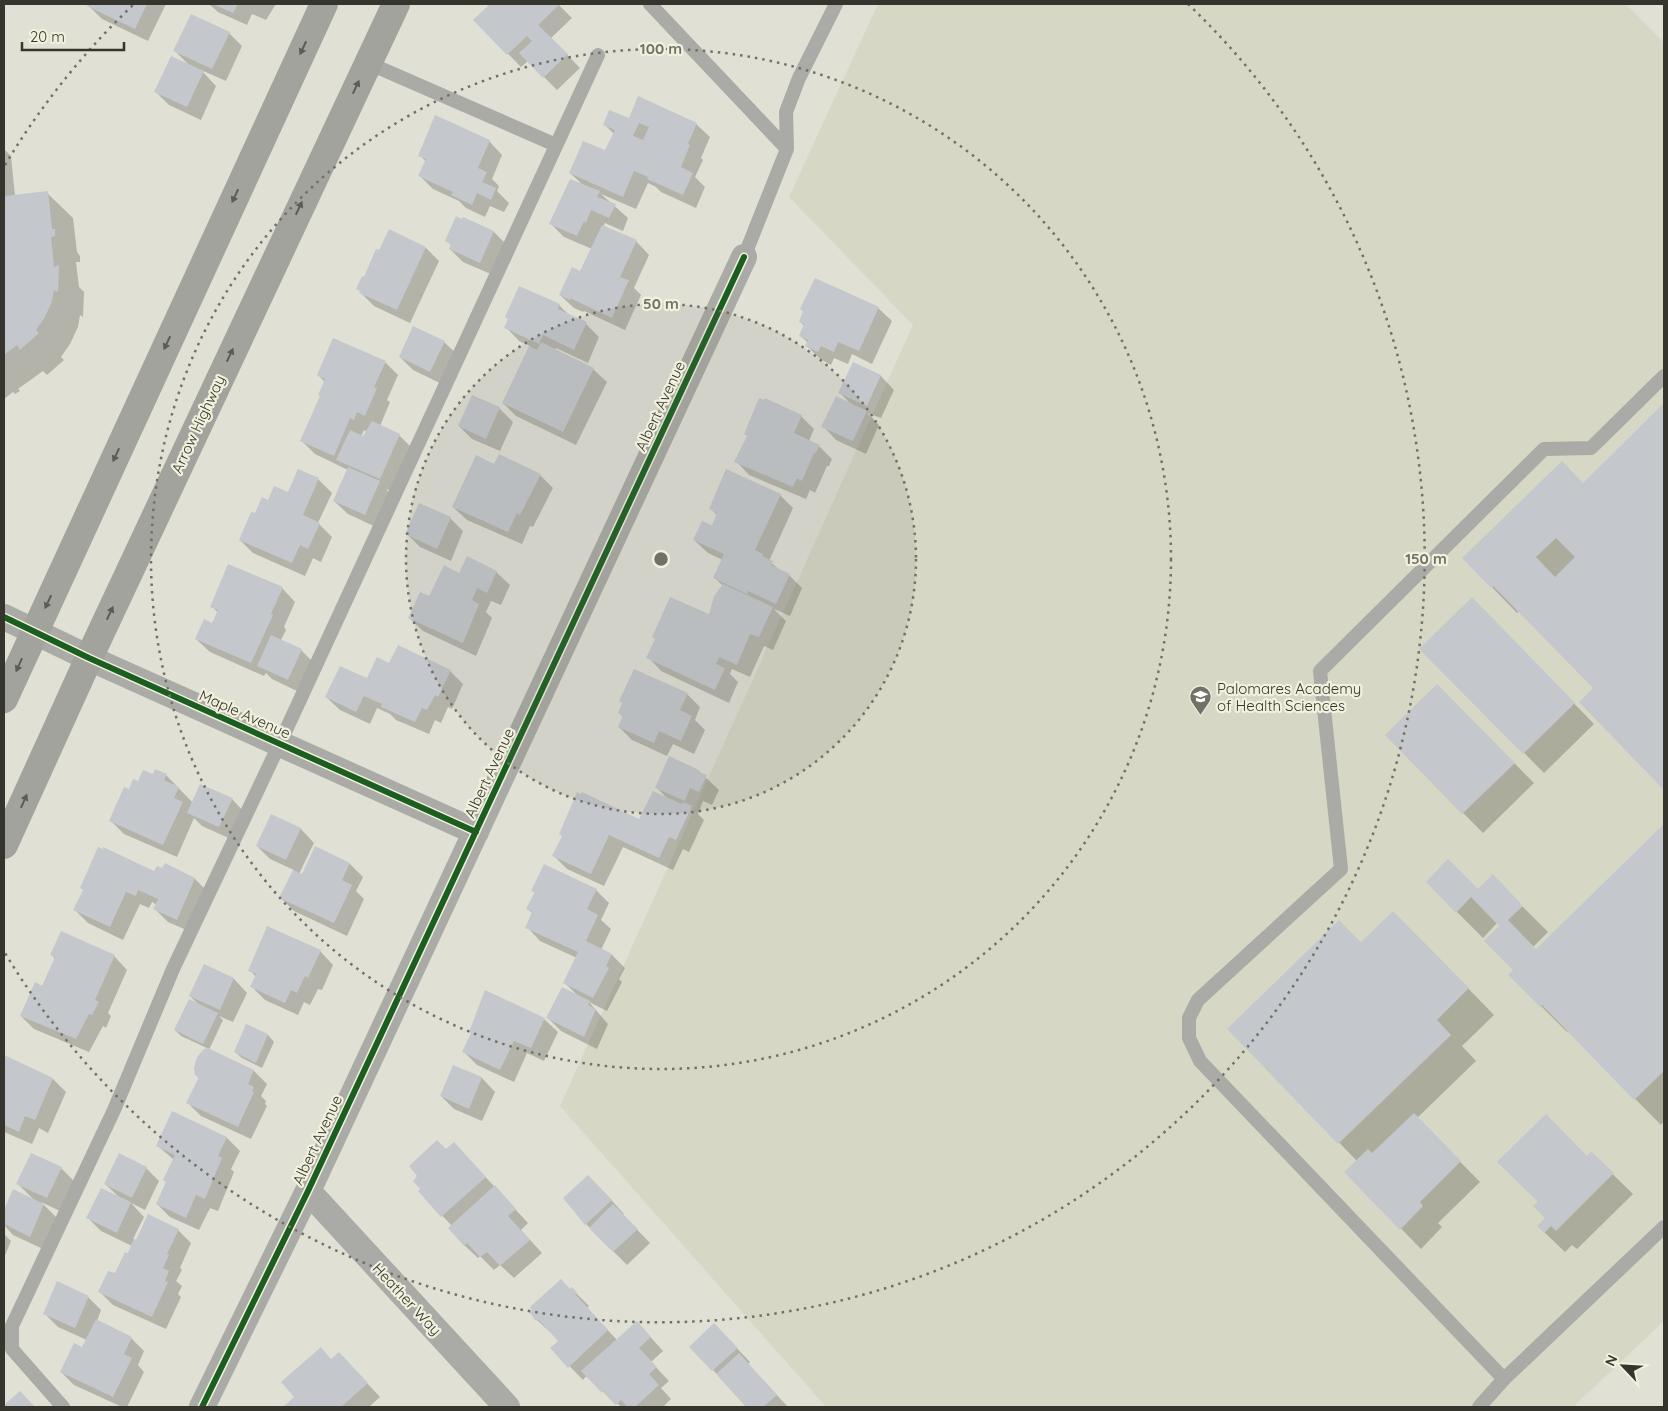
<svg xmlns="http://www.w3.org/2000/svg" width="1668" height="1411" font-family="Quicksand,sans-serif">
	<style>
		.built { fill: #d7d7c5 }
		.shadow { fill: #0003; fill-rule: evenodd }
		.building { fill: #c4c8cc; fill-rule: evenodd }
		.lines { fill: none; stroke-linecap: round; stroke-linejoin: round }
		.service { stroke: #aaaaa6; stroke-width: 14 }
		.minor { stroke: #aaaaa6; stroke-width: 26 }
		.primary { stroke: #a3a39d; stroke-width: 28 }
		.cycleway-casing { stroke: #f1f1de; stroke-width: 9 }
		.cycleway { stroke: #1b5e20; stroke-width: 6 }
		.oneway { fill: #5c5c54 }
		.ring { fill: none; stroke: #717168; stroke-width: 2.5; stroke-dasharray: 2.5 5 }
		.labels { text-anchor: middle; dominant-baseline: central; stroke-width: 4.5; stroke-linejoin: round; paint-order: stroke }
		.street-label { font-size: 15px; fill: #35352d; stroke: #f1f1de }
		.poi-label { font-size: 15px; fill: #35352d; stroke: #f1f1de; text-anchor: start }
		.centre { fill: #717168; stroke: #f1f1de; stroke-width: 2.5 }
		.ring-label { font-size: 15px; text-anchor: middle; font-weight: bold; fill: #717168; stroke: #f1f1de; stroke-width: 4.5; stroke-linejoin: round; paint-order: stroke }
	</style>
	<rect width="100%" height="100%" fill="#e0e0d5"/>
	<path class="built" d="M878,4H1626L1664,43V1321L1573,1407H826L560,1106L913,325L789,197Z"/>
	<path class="shadow" d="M90,4H166L148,41L102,19L89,6Z
		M209,4H276L266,20L252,14L247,25L218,12Z
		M491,4H558L572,18L551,38L580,68L557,90L528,61L521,67L475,20Z
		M229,33L242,46L226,81L201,70L216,86L201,120L169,105L156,92L190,66L175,51Z
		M630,120L696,124L710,137L701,158L703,160L695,177L705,187L696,208L661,192L656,187L648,183L636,209L601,194L628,218L623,231L605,223L603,227L636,241L649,255L634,288L641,295L625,330L584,311L583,312L574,308L560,295L581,272L592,249L564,237L551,224L583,185L570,173L606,152L614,134L605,125Z
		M489,141L502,155L492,179L499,186L497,191L509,203L504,212L490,206L485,217L466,208L459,201L433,189L420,176L426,162L420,155Z
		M4,149L11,156L15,196L47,193L73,218L77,252L80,256V262H76L79,287L84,292L83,317L80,315L78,327L70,344L61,357L64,360L47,375L43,371L18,389L20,391L15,394L13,392L4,399Z
		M463,219L494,232L507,245L493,275L463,262L450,249L452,246L447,241Z
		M390,231L426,248L439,261L410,323L374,306L361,293L364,279Z
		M559,305L571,317L586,324L599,337L588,363L556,348L555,350L593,369L607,382L576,445L516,416L503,403L530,346L519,341L506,327Z
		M878,308L892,321L872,364L852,354L848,364L834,358L831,365L820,359L807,346L808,343L800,335L804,326L800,321Z
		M444,342L458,355L444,385L413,370L400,357Z
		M385,362L398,375L387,400L390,402L380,426L399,435L412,448L393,492L386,489L392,495L378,528L348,514L334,501L348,470L315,454L302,441L321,397L325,382L318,375ZM364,430L367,432L364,438L361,436Z
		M853,364L881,376L894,390L881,418L867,413L879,425L866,454L836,440L823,426L851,404L840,393Z
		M472,396L499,408L513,422L500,451L472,439L459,426Z
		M1664,405V788L1581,702L1595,689L1519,611L1517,613L1492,587L1583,484Z
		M801,416L814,429L809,441L819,446L832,459L829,466H827L815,493L810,490L806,499L749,475L736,461Z
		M494,466L540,475L553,488L533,527L530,526L522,544L467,520L453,507Z
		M318,479L332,493L318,523L332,537L321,562L313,558L305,576L253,553L240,540L256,515L268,502Z
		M780,495L793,508L769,561L781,571L789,575L802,588L790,616L774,609L786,621L773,650L764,646L750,677L732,669L730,674L738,682L729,703L661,671L648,657L710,616L723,586L714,577L723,560L708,553L694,540L712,527L718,516L711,509Z
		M450,518L463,531L451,561L420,547L407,534Z
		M496,572L510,585L501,605L491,601L486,612L492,618L476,656L423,631L409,618L430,598L460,574Z
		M282,588L295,602L284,627L286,630L281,640L301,650L314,663L301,693L272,679L266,673L264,676L210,652L196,639L213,624L218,613L212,606Z
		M1492,619L1594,724L1544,773L1421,649Z
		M390,664L450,671L463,684L452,709L448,707L441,723L435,720L429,734L396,720L390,714L377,708L370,724L340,710L326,697L368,680Z
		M1437,685L1534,783L1483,833L1386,735Z
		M687,694L700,707L695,720L705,730L694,754L673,744L667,756L632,740L619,727L624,717L619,713Z
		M699,771L719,790L712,805L703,801L698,814L704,820L689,852L683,849L673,870L623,847L604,886L567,869L554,856L640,821L668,799L656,787Z
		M166,775L193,803L232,799L245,813L233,840L202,826L194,818L177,857L124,834L111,821L129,791L139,783L154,776Z
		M271,816L301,829L314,843L299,874L302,876L350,864L363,877L356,891L364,899L347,936L294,911L281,898L294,870L270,859L257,846Z
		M1664,825V1121L1661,1125L1568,1031L1567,1032L1510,975L1515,970L1501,926L1498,922L1483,938L1427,882L1478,891L1518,902L1548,932L1533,947L1536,950Z
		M155,872L195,879L208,892L191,932L168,922L155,909L157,905L152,902L149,908L140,904L123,940L88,923L75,910Z
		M596,890L609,903L601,920L611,929L601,950L612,955L625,968L619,979L622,982L607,1011L589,1002L608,1024L597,1049L561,1031L548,1018L578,996L565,983L577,958L540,941L527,927L533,914L528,909L536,894L533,891Z
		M1419,938L1494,1015L1462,1046L1476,1061L1417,1118L1480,1182L1438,1223L1442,1227L1421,1249L1346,1172L1357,1161L1229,1029L1361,944Z
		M320,951L333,965L322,990L318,989L310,1005L304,1002L298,1015L265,1000L252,987L256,977L250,970Z
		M52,955L114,956L127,970L108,1013L111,1016L106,1028L103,1026L89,1052L34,1029L21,1016L43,987L55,959Z
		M204,966L234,979L247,993L233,1022L219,1016L223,1020L209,1050L254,1071L267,1084L261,1096L266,1101L265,1104L267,1106L251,1139L201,1116L188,1103L199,1078L196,1075L209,1049L181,1036L175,1030L200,1006L190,996Z
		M544,1019L558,1032L544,1061L527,1053L514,1082L477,1065L464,1052Z
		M247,1026L268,1035L274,1042L262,1068L242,1058L235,1052Z
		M4,1056L53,1079L66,1092L48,1133L39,1128L32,1144L4,1132Z
		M454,1067L482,1078L495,1092L482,1121L454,1109L441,1096Z
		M173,1113L227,1138L240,1151L231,1169L234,1172L218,1211L210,1208L199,1230L170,1217L157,1204L167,1182L174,1160L158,1146Z
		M454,1143L528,1223L521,1230L542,1253L514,1278L500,1265L494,1270L480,1256L478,1258L464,1245L452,1226L419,1191L446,1151Z
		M1591,1153L1633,1194L1577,1249L1572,1245L1565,1252L1538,1226L1546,1218Z
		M61,1168L74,1181L60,1211L41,1202L57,1218L43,1249L13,1235L4,1225V1213L14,1191L34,1200L18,1184Z
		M146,1168L159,1181L145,1210L131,1203L144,1217L133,1239L137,1241L178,1230L191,1243L180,1268L182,1270L176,1281L182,1286L178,1294L181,1297L166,1329L113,1305L100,1292L115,1275L132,1246L101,1231L88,1218L119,1197L105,1184Z
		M602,1190L624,1214L623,1215L650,1243L627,1265L586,1224Z
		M4,1234L11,1241L4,1258Z
		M572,1289L589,1306L587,1308L617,1340L637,1322L663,1351L651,1362L669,1381L661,1388L671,1399L663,1407H621L617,1403L616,1405L587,1375L583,1380L552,1348L560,1341L537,1320Z
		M88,1297L101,1310L97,1321L131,1338L144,1351L138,1365L144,1372L127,1407H122L74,1385L61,1372L83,1349L87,1340L58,1327L45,1314Z
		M727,1338L750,1362L748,1364L788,1407H748L713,1370Z
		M332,1360L352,1367L380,1397L369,1407H285Z"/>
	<path class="building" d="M88,4H147L135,29L87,6Z
		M213,4H238L233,13Z
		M490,4H560L538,25L568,54L543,78L519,53L532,41L527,36L507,55L473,20Z
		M191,14L230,32L212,69L173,51Z
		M171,56L204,71L187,107L154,92Z
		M638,96L697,123L688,144L690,145L681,167L693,173L683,195L647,179L648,177L634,171L623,197L569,173L583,141L605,150L615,130L603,125L609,110L629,118ZM639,123L649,127L643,140L633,136Z
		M435,115L490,140L478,168L487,172L482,182L496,188L491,200L477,193L472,205L451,195L453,192L418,176L426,159L418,156Z
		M570,179L600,191L597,197L616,204L609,218L591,210L586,223L584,221L577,236L549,224Z
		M48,191L52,229H55V236L51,237L54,267L59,265L58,292L54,290L52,301L45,317L36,330L39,333L20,350L17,345L4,355V196Z
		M456,216L462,219L463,217L494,231L480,263L449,249L451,244L445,241Z
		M602,225L637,240L620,277L629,280L612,318L570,298V300L559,295L572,267L580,271Z
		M389,229L426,247L397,310L359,293L360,291L356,289L362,276L364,277L376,249L379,250Z
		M815,278L879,307L859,351L838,342L834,352L821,346L818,352L805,346L808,340L799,336L804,324L799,322L803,311L800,309Z
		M519,286L560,304L558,309L587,322L574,350L543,335L539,344L504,328L508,319L505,317Z
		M413,326L445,341L430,372L399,357Z
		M333,338L386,361L374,387L377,388L365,416L357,412L354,420L350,418L334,456L300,441L320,396L318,395L325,379L317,375Z
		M541,342L594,368L563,432L502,403L529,346L537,350Z
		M853,362L881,375L867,406L838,393Z
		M472,395L500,407L486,439L458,426Z
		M836,396L867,411L853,441L821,427Z
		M759,398L764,400L765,398L802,415L794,433L820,445L815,454L814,453L802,481L797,478L793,487L734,462L747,436L744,434Z
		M1664,403V790L1579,702L1593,688L1493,586L1491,588L1462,558L1562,461L1583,483ZM1556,538L1575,557L1555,577L1536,557Z
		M372,421L400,434L380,479L336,460L350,430L363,436Z
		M499,454L541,474L520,515L517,513L508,532L452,507L476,455L494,464Z
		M348,467L380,481L365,515L333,501Z
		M298,469L319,478L303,515L320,523L308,549L300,545L292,563L239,540L251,512L255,513L262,497L268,500L274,486L288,492Z
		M726,469L781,494L755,550L763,554L762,556L773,561L771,565L790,574L776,604L748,591L747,594L713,578L724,554L693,540L702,521L712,525L717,513L709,509Z
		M419,503L451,517L437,549L405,534Z
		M467,556L497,571L487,593L477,588L472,600L479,604L463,643L408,618L420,592L429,596L444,565L459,573Z
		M228,564L283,587L271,614L273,615L251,663L195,639L204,619L212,623L218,610L210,607Z
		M723,584L773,607L759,637L750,634L737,665L719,657L716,664L725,668L715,690L646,658L655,639L652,637L670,597L709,614L714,596Z
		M1472,597L1575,703L1523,754L1419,649Z
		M271,635L302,649L288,680L257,666Z
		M398,645L451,670L438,697L435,695L427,710L422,708L415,722L381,707L382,704L364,696L356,712L325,697L340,666L367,678L377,657L389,663Z
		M634,669L688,693L680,710L692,716L681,741L659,731L654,743L618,727L623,715L618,713L622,703L619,701Z
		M1437,684L1515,763L1462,814L1385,735Z
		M669,756L699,770V772L707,775L699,792L690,788L685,801L655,788Z
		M155,769L167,774L164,780L179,787L174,798L183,802L163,845L109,821L124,787L129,789L133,779L138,781L143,770L153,774Z
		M200,784L233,798L219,827L187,813Z
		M653,791L682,804L683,802L692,806L676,840L669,837L659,858L609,835L591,874L552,856L562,836L559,834L577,792L581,794L582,792L639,819Z
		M271,814L301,828L286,860L256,846Z
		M1664,824V1071L1634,1100L1542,1005L1540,1007L1508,975L1513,970L1484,941L1499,926L1471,897L1456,913L1426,882L1448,859L1478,889L1493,874L1523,906L1508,920L1536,949Z
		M315,846L350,863L342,880L352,885L334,923L279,898L293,870L302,874Z
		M98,847L103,849V847L154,871L157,866L162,868L165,863L195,878L177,920L153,909L158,899L138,890L136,896L126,892L110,927L73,910L83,890L80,888Z
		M544,864L597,889L587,909L598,915L586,941L612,954L606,966L609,968L593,998L563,983L578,952L525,928L532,912L526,909L535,892L531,891Z
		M1393,911L1469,988L1437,1020L1451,1035L1338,1144L1227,1029L1339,920L1361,942Z
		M267,926L321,950L308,978L305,976L297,993L291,990L285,1003L250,987L256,974L248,971Z
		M61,931L115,955L95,1000L99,1002L92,1015L89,1014L76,1039L20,1016L35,982L42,986L55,957L50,955Z
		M204,964L234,978L220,1010L189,996Z
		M562,987L590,1001L588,1005L596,1009L584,1037L546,1018Z
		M485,990L545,1018L531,1048L514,1041L500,1070L462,1052L471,1033L469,1032Z
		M189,999L218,1013L203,1044L174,1030Z
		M246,1024L268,1034L256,1063L234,1052Z
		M208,1048L254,1070L248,1084L254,1087L252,1091L254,1092L238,1127L186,1103L199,1077L195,1075L194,1068L197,1057L204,1049Z
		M4,1055L53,1078L35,1120L25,1116L19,1132L4,1125Z
		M453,1065L482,1077L469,1109L440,1096Z
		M172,1111L227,1137L218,1156L222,1158L205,1199L196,1195L186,1218L156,1204L166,1182L163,1180L175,1155L156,1146Z
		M1414,1113L1461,1161L1420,1202L1423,1206L1400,1230L1344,1172L1368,1149L1372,1153Z
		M1546,1114L1587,1156L1591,1151L1614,1173L1556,1231L1551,1226L1544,1233L1537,1226L1545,1218L1533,1206L1538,1202L1497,1162Z
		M437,1140L446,1149L454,1142L486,1177L441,1217L418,1191L420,1189L413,1181L417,1176L409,1166Z
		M31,1153L62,1167L47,1198L16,1184Z
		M119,1153L147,1167L132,1198L104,1184Z
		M588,1175L612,1200L585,1225L563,1198Z
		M495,1185L516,1209L508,1216L530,1240L500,1266L487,1252L480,1257L467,1243L464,1246L448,1228Z
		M101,1188L131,1202L117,1233L86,1218Z
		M13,1189L44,1204L30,1237L4,1224V1210Z
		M613,1204L638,1229L613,1252L589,1228Z
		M148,1214L179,1229L167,1254L169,1255L163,1268L169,1271L165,1281L168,1282L152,1317L98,1292L108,1271L115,1273L125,1252L128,1253L134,1238L136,1240Z
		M561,1279L570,1289L572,1287L577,1292L575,1294L608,1330L568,1368L550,1348L558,1341L538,1319L536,1321L529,1312L532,1310L530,1307Z
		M57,1281L89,1296L75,1328L43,1314Z
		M96,1319L132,1337L124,1354L132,1358L113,1397L60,1372L74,1343L82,1347Z
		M637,1321L651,1337L639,1348L657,1367L649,1374L659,1385L635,1407H628L621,1400L616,1405L603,1391L602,1393L581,1371Z
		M714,1323L738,1348L712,1371L689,1347Z
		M321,1347L331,1359L339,1352L368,1383L341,1407H283L294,1397L281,1382Z
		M739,1353L777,1395L763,1407H746L716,1374Z
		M20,1391L35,1407H4V1405Z"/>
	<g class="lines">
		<path class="service" d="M650,4L787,149
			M368,63L556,145
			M744,257L787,149L786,112L799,78L836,4
			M1504,1379L1200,1061L1189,1038V1018L1198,1000L1341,869L1320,671L1544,449L1591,448L1664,376
			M63,1407L12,1349V1326L114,1110L173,969L280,743L598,55
			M1479,1407L1504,1379L1664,1227"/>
		<path class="minor" d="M4,617L89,658L476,832
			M308,1191L507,1407
			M202,1407L308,1191L744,257"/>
		<path class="primary" d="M4,699L324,4
			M4,845L89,658L396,4"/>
		<defs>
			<path id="cycleway" d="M4,617L89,658L476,832
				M202,1407L308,1191L744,257"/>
		</defs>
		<use href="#cycleway" class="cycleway-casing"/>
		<use href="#cycleway" class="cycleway"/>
	</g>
	<defs><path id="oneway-solid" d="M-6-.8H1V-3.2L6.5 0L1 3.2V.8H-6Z" transform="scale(1.25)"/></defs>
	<g class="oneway">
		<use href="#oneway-solid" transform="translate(303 48) rotate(115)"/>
		<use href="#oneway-solid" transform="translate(356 87) rotate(-65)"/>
		<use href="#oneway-solid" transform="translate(235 196) rotate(115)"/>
		<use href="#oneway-solid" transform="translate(299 208) rotate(-65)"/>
		<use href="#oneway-solid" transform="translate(167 343) rotate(115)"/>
		<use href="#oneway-solid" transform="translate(230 355) rotate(-65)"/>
		<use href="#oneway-solid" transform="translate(116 455) rotate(115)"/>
		<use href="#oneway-solid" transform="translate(48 602) rotate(115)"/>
		<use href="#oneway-solid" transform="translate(110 613) rotate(-65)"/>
		<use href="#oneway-solid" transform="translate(19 665) rotate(114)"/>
		<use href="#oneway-solid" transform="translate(24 801) rotate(-66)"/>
	</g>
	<circle cx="661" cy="559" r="255" fill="#717168" fill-opacity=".12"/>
	<g class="ring">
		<circle cx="661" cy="559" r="255"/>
		<circle cx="661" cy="559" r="510"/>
		<path d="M5 165A765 765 0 0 1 134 4M1188 4A765 765 0 1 1 5 953"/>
	</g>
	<defs>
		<symbol id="school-pin" viewBox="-11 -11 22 30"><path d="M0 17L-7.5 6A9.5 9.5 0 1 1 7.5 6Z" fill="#717168" stroke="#f1f1de"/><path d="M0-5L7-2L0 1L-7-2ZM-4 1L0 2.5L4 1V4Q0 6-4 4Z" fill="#fff"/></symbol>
	</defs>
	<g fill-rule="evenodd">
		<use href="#school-pin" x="1188" y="684" width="25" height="34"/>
	</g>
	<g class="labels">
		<g class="street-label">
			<text transform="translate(660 406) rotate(-65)">Albert Avenue</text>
			<text transform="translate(198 424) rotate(-65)">Arrow Highway</text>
			<text transform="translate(245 714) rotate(24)">Maple Avenue</text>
			<text transform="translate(489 773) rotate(-65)">Albert Avenue</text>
			<text transform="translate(317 1140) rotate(-65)">Albert Avenue</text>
			<text transform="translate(407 1299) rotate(47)">Heather Way</text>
		</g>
		<g class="poi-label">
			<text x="1217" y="688">Palomares Academy<tspan x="1217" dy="17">of Health Sciences</tspan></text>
		</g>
	</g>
	<circle cx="661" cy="559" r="8" class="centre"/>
	<g class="ring-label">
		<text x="661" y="54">100 m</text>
		<text x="661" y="309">50 m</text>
		<text x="1426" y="564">150 m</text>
	</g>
	<rect width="1668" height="1411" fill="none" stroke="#35352d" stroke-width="10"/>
	<g transform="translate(1623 1366) rotate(295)" stroke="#f1f1de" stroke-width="4" paint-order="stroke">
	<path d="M0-4L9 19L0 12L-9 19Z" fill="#35352d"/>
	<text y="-8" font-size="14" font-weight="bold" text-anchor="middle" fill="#35352d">N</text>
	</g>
	<path d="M22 42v8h102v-8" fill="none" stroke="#35352d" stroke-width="2.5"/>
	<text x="30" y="42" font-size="15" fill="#35352d" stroke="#f1f1de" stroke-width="4" paint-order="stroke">20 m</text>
</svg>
